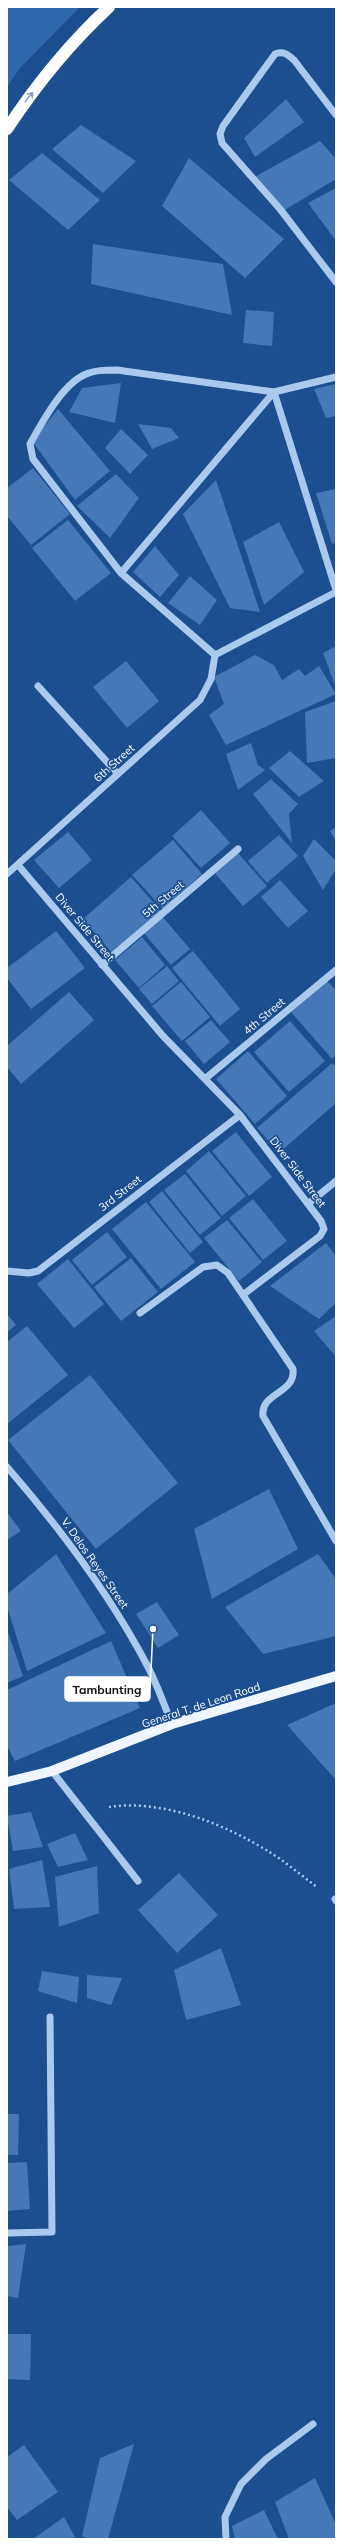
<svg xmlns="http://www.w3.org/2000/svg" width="343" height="2546" font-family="Mulish,sans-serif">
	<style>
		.green { fill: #2e69ad }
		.building { fill: #4478b7 }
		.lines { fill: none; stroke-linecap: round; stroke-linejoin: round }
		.path { stroke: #a9c9ee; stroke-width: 2.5; stroke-dasharray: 2 3; stroke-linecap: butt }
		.minor { stroke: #a9c9ee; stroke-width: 7 }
		.major { stroke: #f0f6ff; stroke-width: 10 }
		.highway { stroke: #fff; stroke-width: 12 }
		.oneway { stroke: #829ec1 }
		.labels { text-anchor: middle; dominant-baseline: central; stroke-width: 3.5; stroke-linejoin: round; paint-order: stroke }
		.street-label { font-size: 11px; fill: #fff; stroke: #1b4f8f }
		.leader { fill: none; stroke: #fff; stroke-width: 1.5 }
		.callout-dot { fill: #fff; stroke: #1b4f8f; stroke-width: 1.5 }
		.callout { fill: #fff; stroke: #fff; stroke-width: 1.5 }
		.callout-label { font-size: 12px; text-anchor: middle; font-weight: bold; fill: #111 }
	</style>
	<rect width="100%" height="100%" fill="#1b4f8f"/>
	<path class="green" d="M7,7H80L20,68L7,87Z"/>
	<path class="building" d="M286,99L304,122L255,157L244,138Z
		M81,125L136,161L103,193L52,149Z
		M320,141L336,159V179L283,211L256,176Z
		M42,153L100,200L68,230L9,180Z
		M189,158L284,239L245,278L162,206Z
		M336,188V241L308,203Z
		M93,244L223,264L232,315L91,284Z
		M246,310L274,312L272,346L243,343Z
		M121,383L115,423L69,412L82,388Z
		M336,384V416L326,418L314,389Z
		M58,409L110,471L75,500L32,441Z
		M138,424L171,428L179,438L152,449Z
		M121,429L148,455L130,474L105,448Z
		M33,468L70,514L31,545L7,516V488Z
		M116,474L139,498L110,538L77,506Z
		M216,480L260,612L230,608L183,514Z
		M336,489V543L332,544L316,493Z
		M68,520L111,573L75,601L32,548Z
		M279,522L304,572L264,605L243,542Z
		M155,546L179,575L160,597L133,572Z
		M190,576L217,600L200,625L168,603Z
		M336,646V688L323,653Z
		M255,655L274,665L282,680L299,669L305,676L319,666L336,694L226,745L209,715L224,704L214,677Z
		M126,661L159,701L127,728L93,687Z
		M336,701V758L307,763L305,712Z
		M251,743L258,765L265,770L238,790L226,754Z
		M290,751L324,781L299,797L269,768Z
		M271,779L298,804L289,814L292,843L253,794Z
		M201,810L230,843L201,868L172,836Z
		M336,827V841L330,831Z
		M68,832L92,860L59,888L34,860Z
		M279,835L298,856L267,883L248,861Z
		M314,839L336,861V869L323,890L303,856Z
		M173,840L202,874L163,909L132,875Z
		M237,852L267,886L243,906L214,872Z
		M131,877L161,911L113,954L83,919Z
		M280,880L308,911L288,928L261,897Z
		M161,915L190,949L171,965L142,931Z
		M56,931L85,968L31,1009L7,978V968Z
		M142,937L165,965L139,988L115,960Z
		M193,951L240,1009L220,1026L172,968Z
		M167,966L179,981L152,1004L139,989Z
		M327,981L336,990V1055L332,1059L291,1012Z
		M181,982L210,1017L182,1041L152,1006Z
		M69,992L94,1020L21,1084L7,1067V1046Z
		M211,1020L230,1042L204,1064L185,1041Z
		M290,1021L325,1061L289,1092L254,1052Z
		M248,1051L287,1096L255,1124L216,1079Z
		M332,1063L336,1067V1103L279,1153L257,1128Z
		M236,1132L272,1177L249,1196L212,1151Z
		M209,1151L246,1196L222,1216L186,1171Z
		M185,1174L221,1218L200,1235L164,1190Z
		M162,1191L203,1242L190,1253L149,1202Z
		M253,1199L287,1241L263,1260L229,1218Z
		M146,1202L195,1262L161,1289L112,1229Z
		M227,1220L262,1262L239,1281L204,1238Z
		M107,1232L127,1257L92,1285L72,1260Z
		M326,1243L336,1256V1303L319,1319L270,1286Z
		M131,1258L158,1292L121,1321L94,1287Z
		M68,1259L104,1304L74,1328L37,1284Z
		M7,1314L16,1325L7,1332Z
		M336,1316V1357L314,1331Z
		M27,1326L68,1375L7,1424V1342Z
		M90,1375L178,1483L96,1549L8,1440Z
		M269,1489L298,1549L212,1599L194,1529Z
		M7,1512L21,1531L7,1540Z
		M56,1554L106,1633L27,1671L7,1606V1594Z
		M318,1554L336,1579V1636L263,1654L225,1607Z
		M157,1602L179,1635L158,1648L136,1614Z
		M7,1629L23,1676L7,1683Z
		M111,1641L140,1708L15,1761L7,1746V1690Z
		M336,1703V1780L287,1725Z
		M31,1812L43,1847L13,1851L7,1816Z
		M75,1833L88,1860L58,1867L47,1844Z
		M42,1860L50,1907L14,1909L9,1869Z
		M97,1866L99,1913L59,1927L55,1877Z
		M179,1873L218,1915L177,1953L138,1910Z
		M221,1948L241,2005L186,2020L174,1970Z
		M42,1971L79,1977L77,2003L38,1991Z
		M87,1975L122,1978L111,2005L87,1998Z
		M7,2114H19L18,2155H7Z
		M27,2162L30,2209L7,2211V2163Z
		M26,2244L18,2298L7,2296V2246Z
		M7,2334H31L30,2380L7,2379Z
		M134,2444L108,2539H89L82,2536L100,2458Z
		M24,2445L58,2492L17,2520L7,2507V2457Z
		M315,2478L336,2525V2539H289L275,2502Z
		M264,2510L278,2539H235L232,2526Z
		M64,2517L76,2539H33Z"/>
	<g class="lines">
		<path class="path" d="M109,1807C163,1799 225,1824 271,1853C287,1863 302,1876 317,1887"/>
		<path class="minor" d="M336,115L294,60C287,54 284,51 275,54L223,126L220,134L222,143L280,209L336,282
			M274,392L336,590
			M121,573L274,392
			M215,655L121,573L33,459L30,444C41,424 62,385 84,375C94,370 106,370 117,370L274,392L336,377
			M215,655L336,592
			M38,686L118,774
			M18,865L163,1036L240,1115L321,1221L324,1229L320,1236L244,1294
			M7,874L200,700L211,679L215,655
			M102,965L238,849
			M206,1078L336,970
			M308,1204L336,1181
			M7,1271L29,1273L38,1271L240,1115
			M140,1313L203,1267L217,1265L228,1273L293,1369C296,1394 260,1392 263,1416L336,1541
			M7,1467C60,1528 109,1593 147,1665C157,1684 164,1705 172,1724
			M52,1771L138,1881
			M335,1899L336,1901
			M7,2233L52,2232L50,2017
			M226,2539L225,2517L241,2484L266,2459L313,2424"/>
		<path class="major" d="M7,1782L52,1771L172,1724L336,1676"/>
		<path class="highway" d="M7,129C36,85 70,43 109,7"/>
	</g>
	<defs><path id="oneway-shaft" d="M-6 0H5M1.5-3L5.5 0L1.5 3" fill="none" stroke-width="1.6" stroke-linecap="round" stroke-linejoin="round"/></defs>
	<use class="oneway" href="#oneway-shaft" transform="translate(29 97) rotate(-51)"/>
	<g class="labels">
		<g class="street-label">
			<text transform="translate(114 763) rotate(-42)">6th Street</text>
			<text transform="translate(163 899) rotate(-40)">5th Street</text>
			<text transform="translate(85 927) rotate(50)">Diver Side Street</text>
			<text transform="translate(264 1016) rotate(-40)">4th Street</text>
			<text transform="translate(298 1172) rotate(53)">Diver Side Street</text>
			<text transform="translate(120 1193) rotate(-38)">3rd Street</text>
			<text transform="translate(95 1563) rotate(55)">V. Delos Reyes Street</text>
			<text transform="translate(201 1705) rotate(-18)">General T. de Leon Road</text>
		</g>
	</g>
	<path class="leader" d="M153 1629L150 1689"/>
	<circle class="callout-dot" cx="153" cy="1629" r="4"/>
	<rect class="callout" x="65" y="1677" width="85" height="24" rx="4"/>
	<g class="callout-label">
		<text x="107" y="1694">Tambunting</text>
	</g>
	<rect width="343" height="2546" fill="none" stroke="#ffffff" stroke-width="16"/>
</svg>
